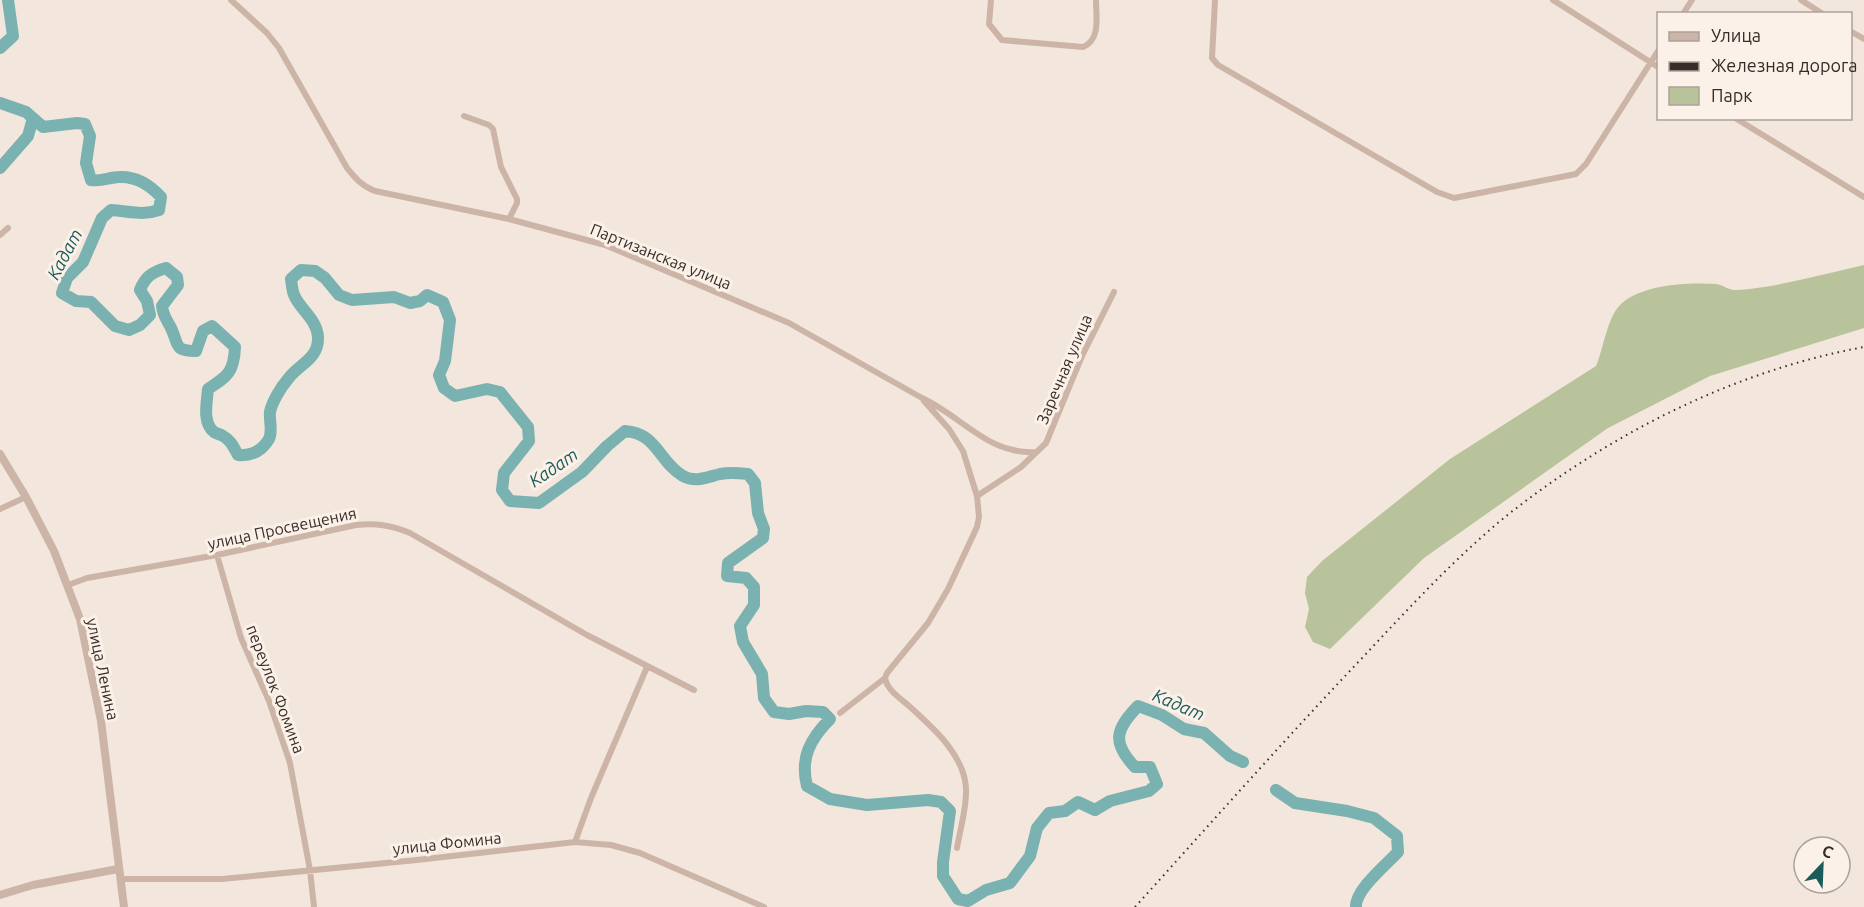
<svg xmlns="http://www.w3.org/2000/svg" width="1864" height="907" font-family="Ubuntu,sans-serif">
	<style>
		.green { fill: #b9c39b }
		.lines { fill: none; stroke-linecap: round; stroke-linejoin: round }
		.river { stroke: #79b2b0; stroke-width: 12 }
		.minor { stroke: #ccb5a7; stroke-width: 6 }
		.tertiary { stroke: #ccb5a7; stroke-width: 8 }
		.rail { stroke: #382c28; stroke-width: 2; stroke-dasharray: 1.5 4.5; stroke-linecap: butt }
		.labels { text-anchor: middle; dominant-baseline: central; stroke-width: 6; stroke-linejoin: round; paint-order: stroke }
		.street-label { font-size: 16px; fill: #382c28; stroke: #fbf1e8 }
		.water-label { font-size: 18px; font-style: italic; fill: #1b5c5b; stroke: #fbf1e8 }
	</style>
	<rect width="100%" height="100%" fill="#f3e6dc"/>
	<path class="green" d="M1864,265V328L1710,376L1608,428L1424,558L1330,649L1313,642L1305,627L1309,609L1305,593L1307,577L1322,561L1450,459L1596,366C1604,348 1607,316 1622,303C1645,284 1687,282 1716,284C1723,285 1730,291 1737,290C1780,287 1823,274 1864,265Z"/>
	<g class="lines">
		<path class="river" d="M0,48L13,36L8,0
			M0,103L26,112L43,127L77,123L85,124L90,136L86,163L91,180C102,182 109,177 119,177C137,176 150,185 161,197L159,210C142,216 129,211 111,210L102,218L83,262L67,278L62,293L76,301L91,302L115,326L129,330L140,325L150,315L147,301L140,290C145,277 152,272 166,268L177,277L178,285L162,306C163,316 167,320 171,328C179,344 173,351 196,351L203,331L212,326L235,347C234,372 228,376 208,389C207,402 202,423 214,432C217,434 220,434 223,436C231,440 234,448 238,455C251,456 262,451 269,439C273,431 269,420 270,412C272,402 281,387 288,379C299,364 319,359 318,337C317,320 302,311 295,297C292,292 292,285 291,279L301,270L315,271L325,278L339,295L352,300L394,297L410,303L420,301L427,295L443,302L450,320L445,361L439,375L444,388L455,396L487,389L500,392L528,427L529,441L504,473L502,490L510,501L539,503L582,472L607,446L625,431C657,433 659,462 683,476C696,483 707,477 720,474C730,472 739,473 748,474L755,483L758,513L764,529L763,538L728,563L727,576L746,578L754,587V605L740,626L743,642L762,674L764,698L774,712L789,714L806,711L823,712L830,719C810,739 800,758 807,786L830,799L867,805L928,800L941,802L950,811L943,862V876L958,899L968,901L986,890L1010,883L1030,856L1037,828L1049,813L1065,811L1078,802L1095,810L1110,801L1149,791L1157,784L1150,767H1135C1111,742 1116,729 1138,706L1162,715L1184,729L1204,733L1230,756L1243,762
			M0,168L28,136L33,118
			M1276,790L1295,803L1347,811L1374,818L1397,836L1398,852C1386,865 1355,890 1356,907"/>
		<path class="minor" d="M231,0L267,33L279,48L347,168C356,179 362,186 375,191L509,219L605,245L789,323L922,398C963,417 988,455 1036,452
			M991,0L989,24L1002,40L1083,47C1101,40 1096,16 1096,0
			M1215,0L1212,58L1218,65L1437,192L1454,198L1576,174L1586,164L1658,51
			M1553,0L1658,67
			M1801,0L1823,14
			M1683,14L1692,0
			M1850,31L1864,39
			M464,116L489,125L493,129L501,167L517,199V203L509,219
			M1735,118L1864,197
			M0,235L8,228
			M924,401L949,429L963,451L977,496
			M0,509L26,497
			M217,555L241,638L269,701L290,763L310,870L314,907
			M68,585L87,578L217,555L356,525C376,523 391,525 410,533L587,635L694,690
			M840,713L885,678
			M575,842L591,798L647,667
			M957,848C960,829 967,808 966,788C964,754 932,727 909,706C900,698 887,690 885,678L887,673L928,623L948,589L977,527L979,517L977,496L1021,467L1046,443L1082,356L1114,292
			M121,879H222L417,860L575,842L611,845L640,853L764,907"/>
		<path class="tertiary" d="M0,454L26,497L54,551L80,619L101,721L124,907
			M0,895L33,885L118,869"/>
		<path class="rail" d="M1135,907C1211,823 1286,738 1364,656C1409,608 1454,559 1505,517C1608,435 1733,371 1864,347"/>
	</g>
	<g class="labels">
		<g class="street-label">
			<text transform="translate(661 256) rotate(22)">Партизанская улица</text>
			<text transform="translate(1064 369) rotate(-67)">Заречная улица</text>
			<text transform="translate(282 528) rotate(-12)">улица Просвещения</text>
			<text transform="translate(103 669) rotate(78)">улица Ленина</text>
			<text transform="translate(276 689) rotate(69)">переулок Фомина</text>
			<text transform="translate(447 843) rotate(-6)">улица Фомина</text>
		</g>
		<g class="water-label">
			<text transform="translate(64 254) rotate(-62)">Кадат</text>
			<text transform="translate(553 467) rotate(-34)">Кадат</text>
			<text transform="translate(1179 704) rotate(23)">Кадат</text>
		</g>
	</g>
	<rect x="1657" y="12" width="195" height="108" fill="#fbf1e8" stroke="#ada29b" stroke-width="1.5"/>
	<rect x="1669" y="32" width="30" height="9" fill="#ccb5a7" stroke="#ada29b" stroke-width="1.5"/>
	<text x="1711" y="42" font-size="18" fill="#382c28">Улица</text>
	<rect x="1669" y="62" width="30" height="9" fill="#382c28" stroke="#ada29b" stroke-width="1.5"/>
	<text x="1711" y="72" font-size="18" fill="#382c28">Железная дорога</text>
	<rect x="1669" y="87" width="30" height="18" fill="#b9c39b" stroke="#ada29b" stroke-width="1.5"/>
	<text x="1711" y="102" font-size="18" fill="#382c28">Парк</text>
	<g transform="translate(1822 865) rotate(23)"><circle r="28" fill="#fbf1e8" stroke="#ada29b" stroke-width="1.5"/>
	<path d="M0-4.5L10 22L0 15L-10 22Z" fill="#1b5c5b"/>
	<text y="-9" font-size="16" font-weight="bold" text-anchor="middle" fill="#382c28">С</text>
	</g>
</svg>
